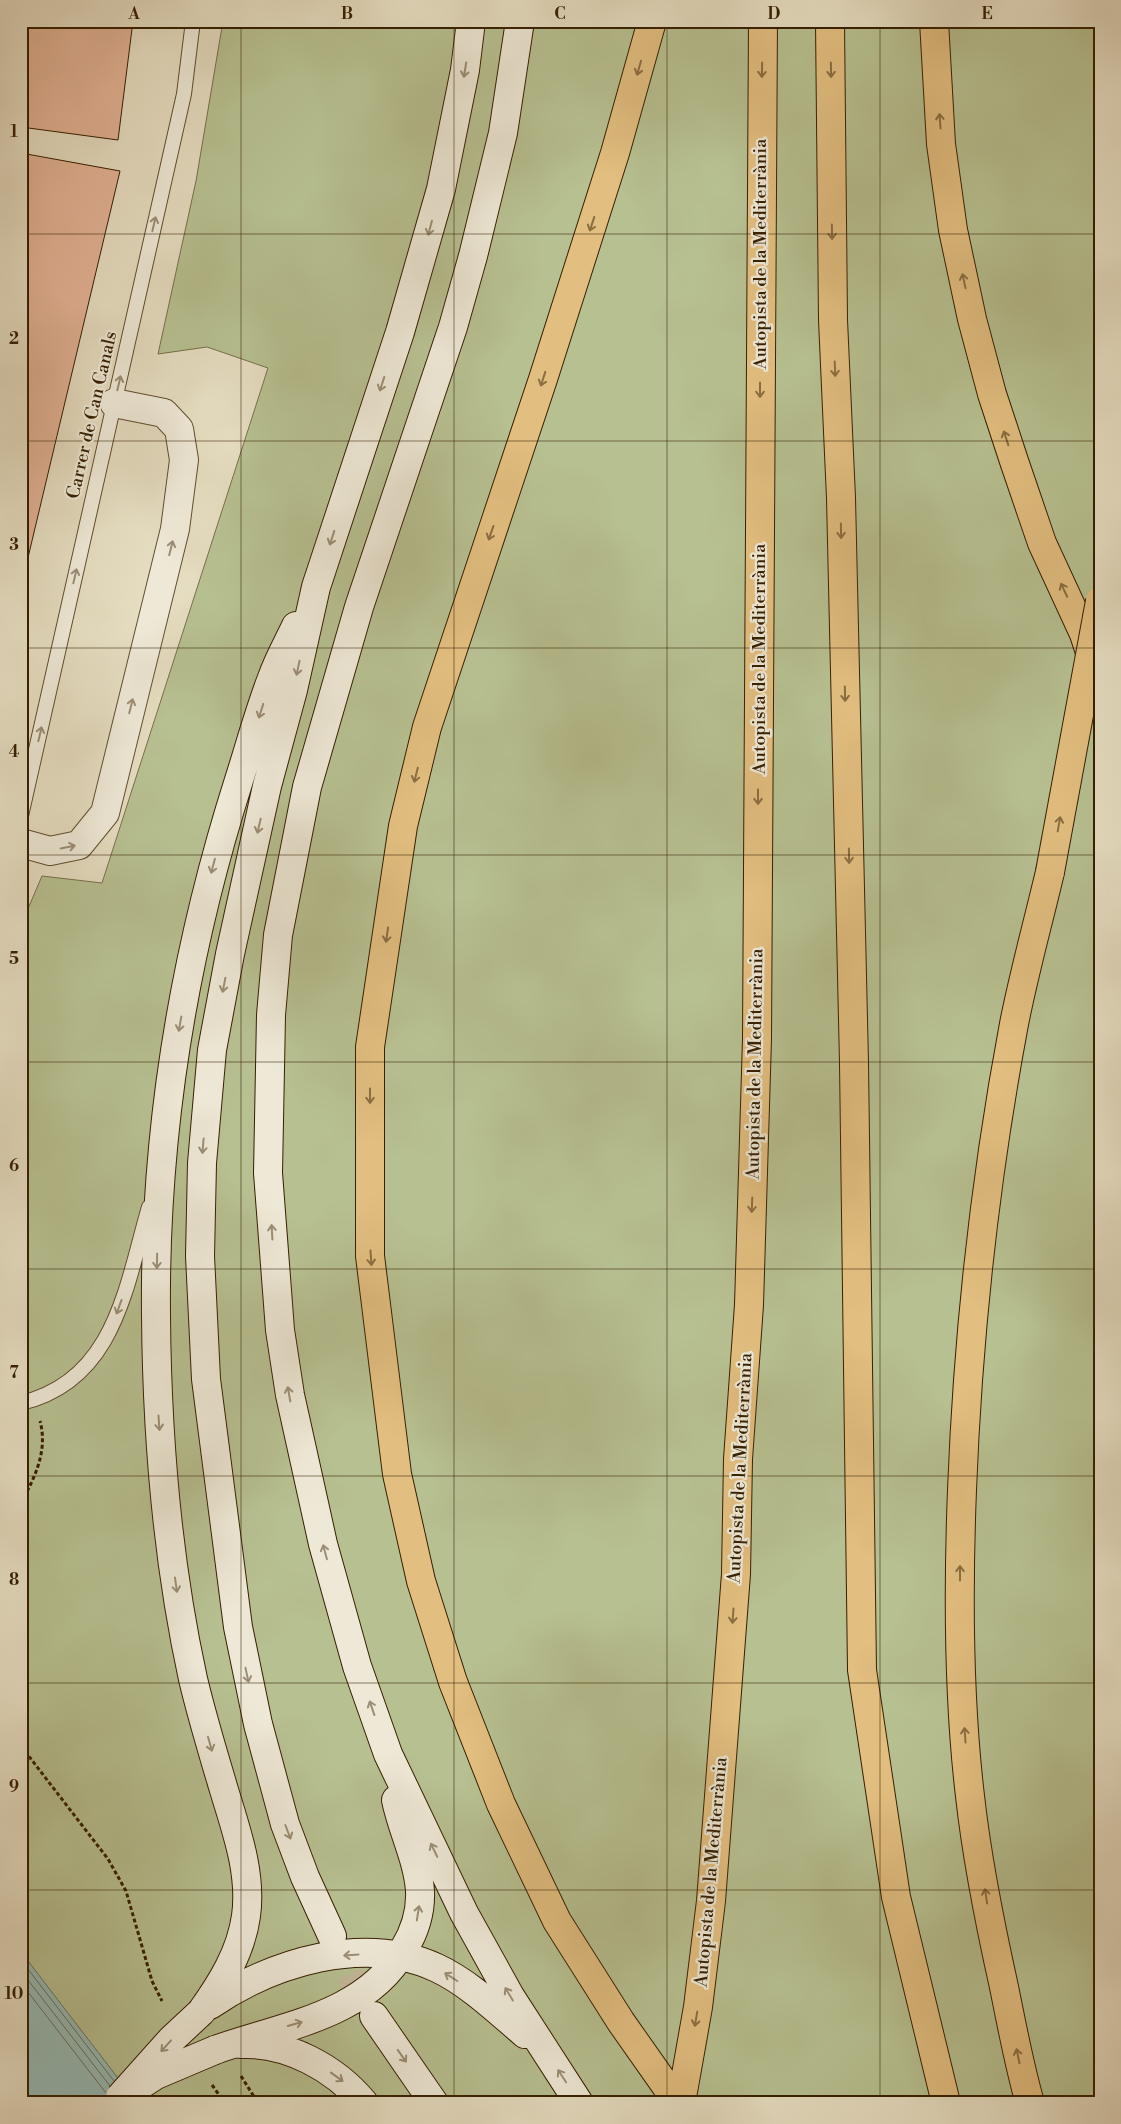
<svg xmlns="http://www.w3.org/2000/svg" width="1121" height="2124" font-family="'Libre Bodoni',serif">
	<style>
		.green { fill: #b7c091; stroke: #767048 }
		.water { fill: #96bbb6; stroke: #6f7d6d }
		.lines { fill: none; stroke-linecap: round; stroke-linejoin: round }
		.shore { stroke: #666d5b; stroke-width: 1 }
		.building { fill: #e1b295; stroke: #351f00 }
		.secondary-tunnel { stroke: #c2b79a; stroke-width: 28; stroke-dasharray: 28 14; stroke-linecap: butt }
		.lane-casing { stroke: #614e30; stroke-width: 16 }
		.street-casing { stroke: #614e30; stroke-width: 30 }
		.secondary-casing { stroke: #351f00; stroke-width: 30 }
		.highway-casing { stroke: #351f00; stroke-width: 30 }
		.path { stroke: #351f00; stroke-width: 3; stroke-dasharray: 4 2.5; stroke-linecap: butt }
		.lane { stroke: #eee9d7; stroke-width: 14 }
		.street { stroke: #eee9d7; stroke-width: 28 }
		.secondary { stroke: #eee9d7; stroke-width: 28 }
		.highway { stroke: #e2be80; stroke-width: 28 }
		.secondary-bridge-casing { stroke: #351f00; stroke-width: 30; stroke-linecap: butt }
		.highway-bridge-casing { stroke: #351f00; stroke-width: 30; stroke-linecap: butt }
		.secondary-bridge { stroke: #eee9d7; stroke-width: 28 }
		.highway-bridge { stroke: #e2be80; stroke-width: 28 }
		.oneway { stroke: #8c6e40 }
		.oneway2 { stroke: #9b8e76 }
		.grid { fill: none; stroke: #351f00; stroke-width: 1; stroke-opacity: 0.55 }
		.labels { text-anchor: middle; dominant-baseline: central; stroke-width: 4.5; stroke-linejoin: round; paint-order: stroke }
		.street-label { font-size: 18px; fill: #351f00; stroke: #eee9d7 }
		.neatline { fill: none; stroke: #351f00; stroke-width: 2 }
		.grid-label { font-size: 16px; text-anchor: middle; font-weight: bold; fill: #351f00 }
	</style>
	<rect width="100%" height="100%" fill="#e5ddc1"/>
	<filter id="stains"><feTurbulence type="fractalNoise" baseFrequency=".004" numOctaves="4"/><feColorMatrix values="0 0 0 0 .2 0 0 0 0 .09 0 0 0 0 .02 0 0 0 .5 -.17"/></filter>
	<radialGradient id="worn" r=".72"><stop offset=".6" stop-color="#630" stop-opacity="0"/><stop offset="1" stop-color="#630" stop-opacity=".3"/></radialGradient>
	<path class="green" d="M223,21H1100V2103H137L21,1952V925L42,876L102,883L268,368L207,347L158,354L196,181Z"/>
	<path class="water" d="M21,1952L137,2103H21Z"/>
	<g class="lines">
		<path class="shore" d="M21,1960L114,2081
			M21,1971L110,2086
			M21,1983L106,2093"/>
	</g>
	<path class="building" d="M21,21H133L118,140L21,127Z
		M21,153L120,171L21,587Z"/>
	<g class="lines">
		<path class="secondary-tunnel" d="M332,1936L351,1977L373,2014"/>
		<defs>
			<path id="lane" d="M21,816L184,94L193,21
				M21,1403C115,1381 126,1286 149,1207"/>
			<path id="street" d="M21,843L50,851L79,845L105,813L175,529L184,460L179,429L164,413L114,403"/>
			<path id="secondary" d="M520,21L503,133L473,256L453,327L359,607L307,787L278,935L271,1015L268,1173L280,1330L290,1395L323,1544L357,1666L388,1754L464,1913L510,1996L579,2103
				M332,1936L305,1877L285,1824L258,1724L238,1627L206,1379L200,1256L202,1163L212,1050L230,954L267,786L293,690L316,587L400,332L441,189L465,70L471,21
				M210,2005C273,1962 364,1934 437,1968C469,1983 498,2011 525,2034
				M201,2012C222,1983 241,1952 246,1916C252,1873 236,1830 224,1790C213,1753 202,1717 193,1679C167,1560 157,1438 156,1316C154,1135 184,953 239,780C250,746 259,711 272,678C278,660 288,643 296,626
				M374,2016L434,2103
				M241,2044C287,2042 335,2068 364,2103
				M215,2050C282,2026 366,2016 404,1949C415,1931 421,1913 420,1891C418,1860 402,1830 396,1800"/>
			<path id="highway" d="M652,21L615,153L543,379L427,727L403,826L370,1047V1256L397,1474L421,1581L453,1682L501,1804L557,1921L621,2022L678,2103
				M830,21L833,320L841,498L854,1063L862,1670L896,1897L946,2103
				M934,21L941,144L953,230L972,319L992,394L1014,461L1042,543L1084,634L1100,683
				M681,2103L698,2007L711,1901L736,1574L738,1459L749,1305L757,1039L763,21
				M1030,2103C1019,2065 1012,2026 1004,1987C990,1924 977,1860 970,1796C958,1695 958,1592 962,1490C968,1333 985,1178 1014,1024C1024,973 1038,923 1050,872"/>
		</defs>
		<use href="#lane" class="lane-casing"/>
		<use href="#street" class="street-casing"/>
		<use href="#secondary" class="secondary-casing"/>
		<use href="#highway" class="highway-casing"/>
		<path class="path" d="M21,1503C35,1477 48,1451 40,1421
			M21,1746L108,1859L126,1891L152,1981L162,2001
			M241,2076L258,2103
			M212,2085L225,2103"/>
		<use href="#lane" class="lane"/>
		<use href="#street" class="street"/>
		<use href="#secondary" class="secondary"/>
		<use href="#highway" class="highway"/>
		<defs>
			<path id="secondary-bridge" d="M139,2086L156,2075L215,2050
				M120,2097L171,2040L201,2012"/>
			<path id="highway-bridge" d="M1050,872L1100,601"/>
		</defs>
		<use href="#secondary-bridge" class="secondary-bridge-casing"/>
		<use href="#highway-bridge" class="highway-bridge-casing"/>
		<use href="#secondary-bridge" class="secondary-bridge"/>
		<use href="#highway-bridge" class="highway-bridge"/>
	</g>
	<defs><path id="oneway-shaft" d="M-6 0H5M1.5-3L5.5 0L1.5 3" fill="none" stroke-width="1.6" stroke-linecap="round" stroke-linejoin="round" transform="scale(1.25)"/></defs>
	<g class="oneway">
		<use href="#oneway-shaft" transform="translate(639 68) rotate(106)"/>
		<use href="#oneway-shaft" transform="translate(762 70) rotate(91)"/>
		<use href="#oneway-shaft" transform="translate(831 70) rotate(89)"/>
		<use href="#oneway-shaft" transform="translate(940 121) rotate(-94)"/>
		<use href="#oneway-shaft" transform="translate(592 224) rotate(108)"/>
		<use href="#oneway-shaft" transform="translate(832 232) rotate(89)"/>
		<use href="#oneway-shaft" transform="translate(964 281) rotate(-102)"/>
		<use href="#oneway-shaft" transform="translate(835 369) rotate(88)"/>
		<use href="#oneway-shaft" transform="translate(543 379) rotate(108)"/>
		<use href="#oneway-shaft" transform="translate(760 390) rotate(90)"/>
		<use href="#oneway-shaft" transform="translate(1006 438) rotate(-108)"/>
		<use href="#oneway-shaft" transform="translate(841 531) rotate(89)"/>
		<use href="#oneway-shaft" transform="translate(491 533) rotate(109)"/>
		<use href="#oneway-shaft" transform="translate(1064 590) rotate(-115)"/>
		<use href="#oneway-shaft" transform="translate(845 694) rotate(89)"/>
		<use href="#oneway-shaft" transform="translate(416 775) rotate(104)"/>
		<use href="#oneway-shaft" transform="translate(758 797) rotate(90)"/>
		<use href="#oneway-shaft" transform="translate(1059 824) rotate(-80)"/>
		<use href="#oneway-shaft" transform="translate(849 856) rotate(89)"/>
		<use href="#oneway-shaft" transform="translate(387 935) rotate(98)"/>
		<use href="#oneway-shaft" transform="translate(370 1096) rotate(90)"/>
		<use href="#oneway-shaft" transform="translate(752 1205) rotate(92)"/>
		<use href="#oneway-shaft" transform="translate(371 1258) rotate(86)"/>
		<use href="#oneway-shaft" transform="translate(960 1573) rotate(-90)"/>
		<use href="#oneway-shaft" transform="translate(733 1616) rotate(94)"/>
		<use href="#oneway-shaft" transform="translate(965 1735) rotate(-94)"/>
		<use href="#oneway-shaft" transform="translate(986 1896) rotate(-99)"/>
		<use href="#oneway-shaft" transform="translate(696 2019) rotate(100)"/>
		<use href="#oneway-shaft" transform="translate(1018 2056) rotate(-102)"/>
	</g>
	<g class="oneway2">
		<use href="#oneway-shaft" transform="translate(465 70) rotate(99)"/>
		<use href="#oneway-shaft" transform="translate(154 224) rotate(-77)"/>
		<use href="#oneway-shaft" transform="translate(430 228) rotate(105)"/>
		<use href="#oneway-shaft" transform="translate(119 383) rotate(-77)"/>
		<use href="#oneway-shaft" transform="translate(382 384) rotate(108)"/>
		<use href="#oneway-shaft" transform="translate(332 538) rotate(108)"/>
		<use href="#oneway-shaft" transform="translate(171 548) rotate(-76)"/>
		<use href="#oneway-shaft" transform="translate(75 576) rotate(-77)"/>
		<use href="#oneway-shaft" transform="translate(298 668) rotate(102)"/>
		<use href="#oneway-shaft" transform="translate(131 706) rotate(-76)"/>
		<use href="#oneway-shaft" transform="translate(261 711) rotate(108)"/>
		<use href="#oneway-shaft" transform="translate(40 734) rotate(-77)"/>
		<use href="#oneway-shaft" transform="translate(259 826) rotate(103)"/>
		<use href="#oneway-shaft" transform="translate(68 847) rotate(-12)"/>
		<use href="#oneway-shaft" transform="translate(213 866) rotate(105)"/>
		<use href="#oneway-shaft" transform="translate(224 985) rotate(101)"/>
		<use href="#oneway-shaft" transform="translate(180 1024) rotate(100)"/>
		<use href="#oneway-shaft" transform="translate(203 1146) rotate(95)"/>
		<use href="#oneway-shaft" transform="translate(272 1232) rotate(-93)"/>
		<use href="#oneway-shaft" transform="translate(157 1261) rotate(91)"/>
		<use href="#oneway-shaft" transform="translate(119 1307) rotate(110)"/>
		<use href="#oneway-shaft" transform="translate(289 1394) rotate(-100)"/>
		<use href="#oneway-shaft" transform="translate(159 1423) rotate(86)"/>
		<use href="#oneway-shaft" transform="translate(325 1552) rotate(-105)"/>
		<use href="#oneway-shaft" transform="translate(176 1585) rotate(82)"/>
		<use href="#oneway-shaft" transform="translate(247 1675) rotate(78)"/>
		<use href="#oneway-shaft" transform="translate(372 1708) rotate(-109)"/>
		<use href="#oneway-shaft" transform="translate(210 1744) rotate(74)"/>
		<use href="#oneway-shaft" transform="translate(288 1832) rotate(69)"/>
		<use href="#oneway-shaft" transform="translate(434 1850) rotate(-116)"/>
		<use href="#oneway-shaft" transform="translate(418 1913) rotate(-81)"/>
		<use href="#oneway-shaft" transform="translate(351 1955) rotate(176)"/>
		<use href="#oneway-shaft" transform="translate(451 1977) rotate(-148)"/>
		<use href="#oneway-shaft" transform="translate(509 1994) rotate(-121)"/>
		<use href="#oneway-shaft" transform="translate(295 2024) rotate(-16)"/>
		<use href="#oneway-shaft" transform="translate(166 2046) rotate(132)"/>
		<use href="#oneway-shaft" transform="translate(402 2056) rotate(55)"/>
		<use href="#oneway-shaft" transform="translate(562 2076) rotate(-123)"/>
		<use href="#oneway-shaft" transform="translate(337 2077) rotate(36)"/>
	</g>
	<path class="grid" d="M241,21V2103M454,21V2103M667,21V2103M880,21V2103M21,234H1100M21,441H1100M21,648H1100M21,855H1100M21,1062H1100M21,1269H1100M21,1476H1100M21,1683H1100M21,1890H1100"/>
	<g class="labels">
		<g class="street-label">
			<text transform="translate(760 254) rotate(-90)">Autopista de la Mediterrània</text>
			<text transform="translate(92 415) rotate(-77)">Carrer de Can Canals</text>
			<text transform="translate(759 659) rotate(-90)">Autopista de la Mediterrània</text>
			<text transform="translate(755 1064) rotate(-89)">Autopista de la Mediterrània</text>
			<text transform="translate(740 1468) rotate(-87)">Autopista de la Mediterrània</text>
			<text transform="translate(711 1872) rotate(-85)">Autopista de la Mediterrània</text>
		</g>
	</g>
	<rect width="1121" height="2124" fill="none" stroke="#e5ddc1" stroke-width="55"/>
	<rect x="28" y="28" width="1066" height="2068" class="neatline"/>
	<g class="grid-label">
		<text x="134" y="19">A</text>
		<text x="347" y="19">B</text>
		<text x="560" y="19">C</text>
		<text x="774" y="19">D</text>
		<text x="987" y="19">E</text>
		<text x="14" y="137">1</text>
		<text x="14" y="344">2</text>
		<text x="14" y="550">3</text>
		<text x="14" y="757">4</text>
		<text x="14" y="964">5</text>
		<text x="14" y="1171">6</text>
		<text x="14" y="1378">7</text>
		<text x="14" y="1585">8</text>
		<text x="14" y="1792">9</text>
		<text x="14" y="1999">10</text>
	</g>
	<rect width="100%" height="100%" filter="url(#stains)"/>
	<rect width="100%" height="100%" fill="url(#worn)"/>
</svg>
